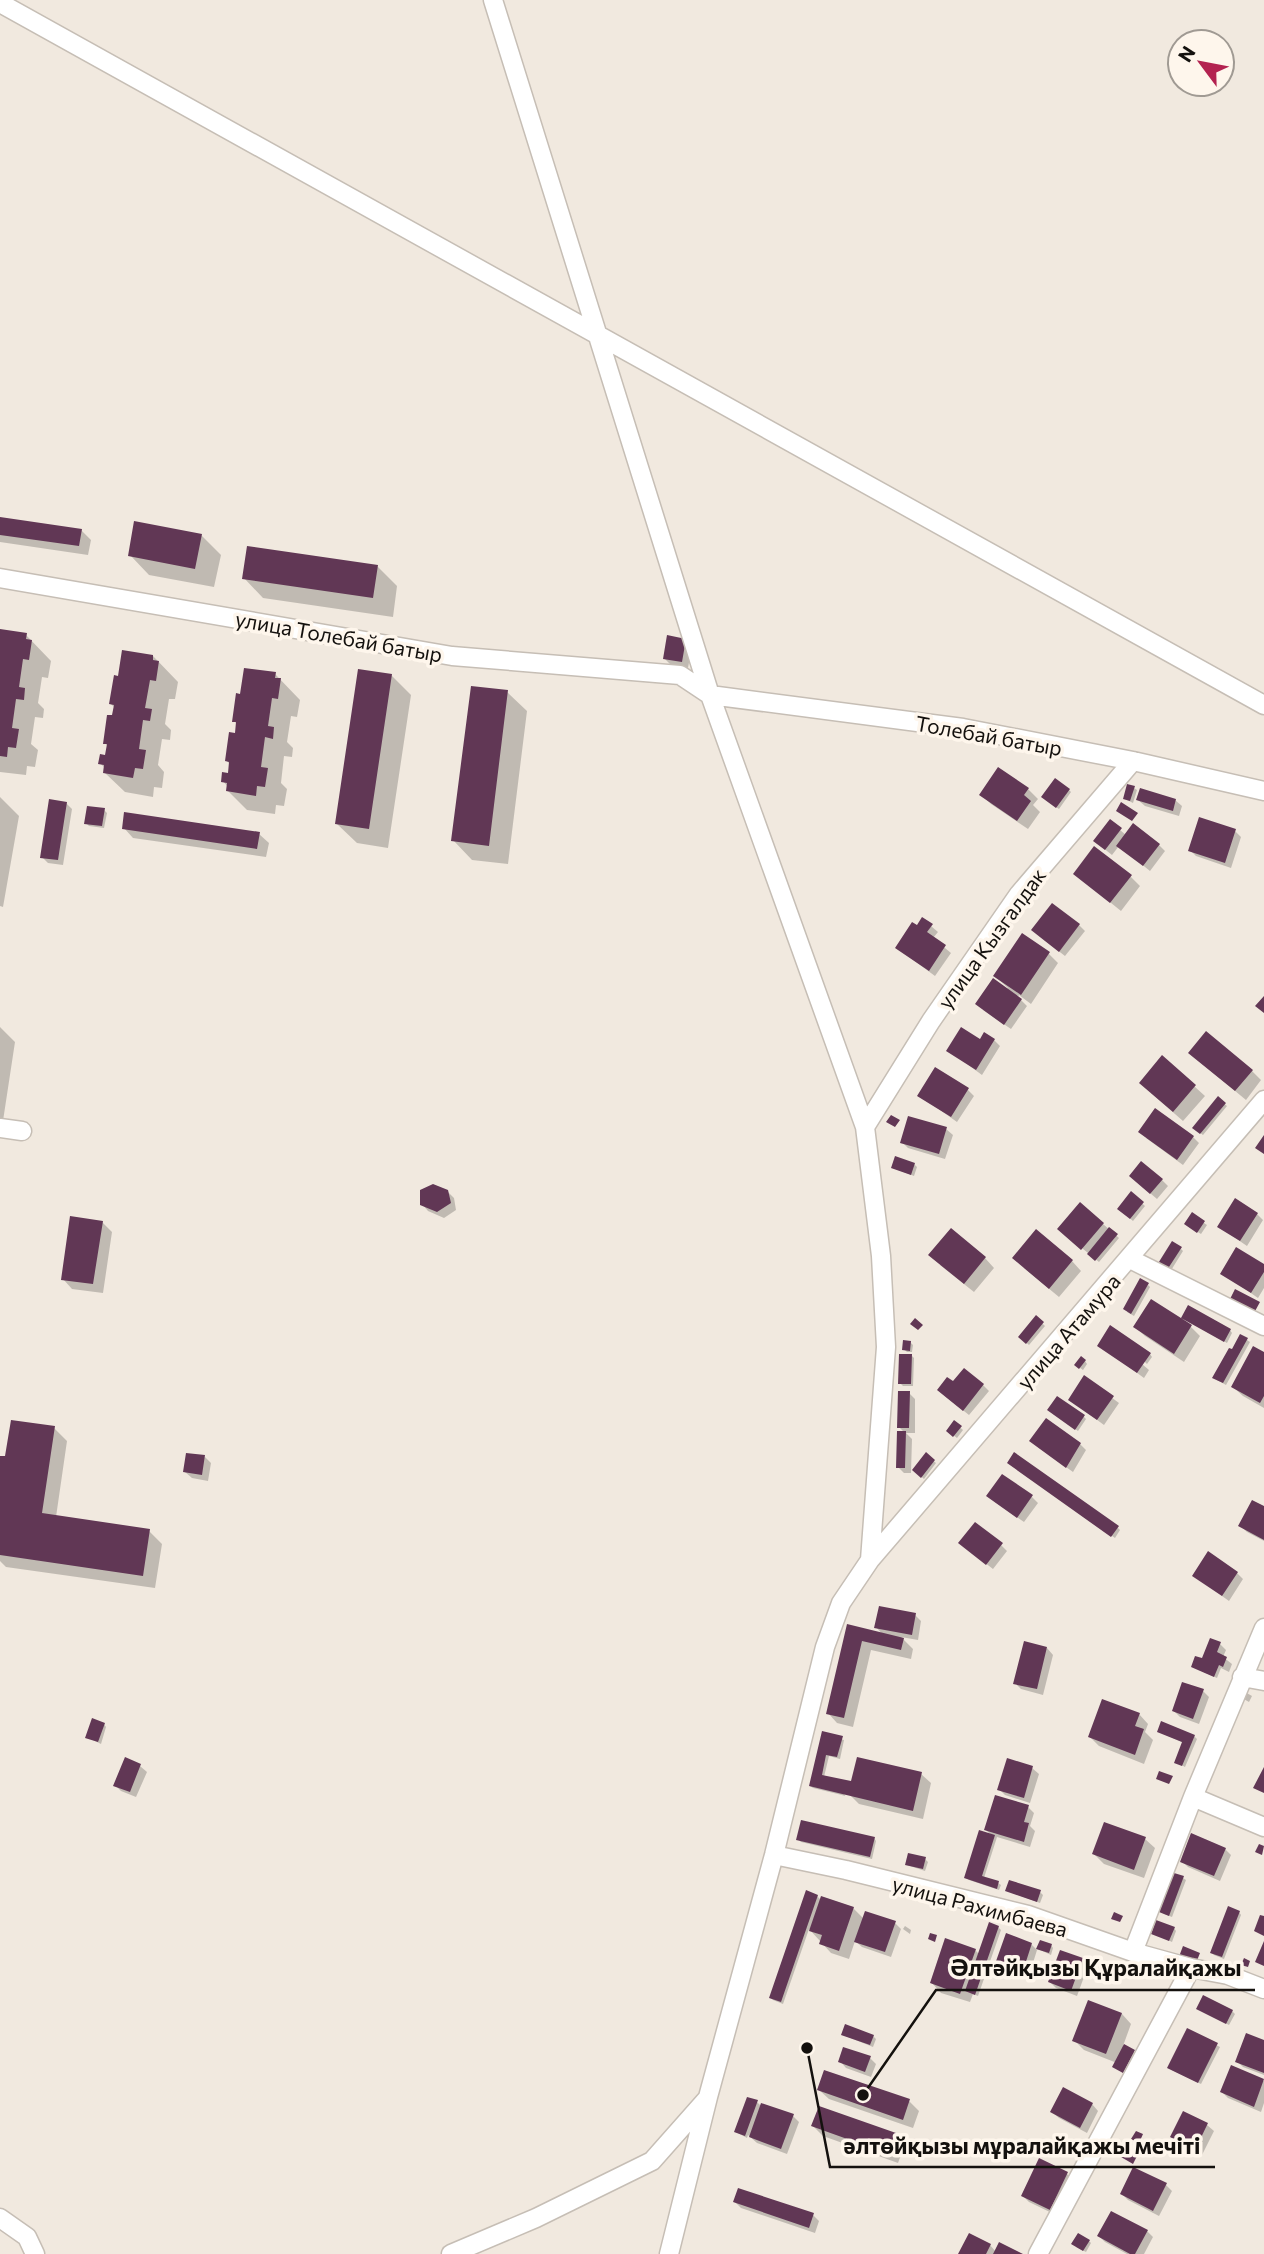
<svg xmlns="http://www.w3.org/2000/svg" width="1264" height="2254" font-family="Commissioner,sans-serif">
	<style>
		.shadow { fill: #0003 }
		.building { fill: #613755 }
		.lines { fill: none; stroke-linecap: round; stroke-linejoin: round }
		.minor-casing { stroke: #c6beb5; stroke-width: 21 }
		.minor { stroke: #fff; stroke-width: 18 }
		.labels { text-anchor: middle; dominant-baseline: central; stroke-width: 7; stroke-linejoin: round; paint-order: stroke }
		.street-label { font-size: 21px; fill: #14110e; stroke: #fef6ec }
		.leader { fill: none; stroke: #14110e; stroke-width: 2.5 }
		.callout-dot { fill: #14110e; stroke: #fef6ec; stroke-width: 2.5 }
		.callout-label { font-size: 23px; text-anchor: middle; font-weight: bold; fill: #14110e; stroke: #fef6ec; stroke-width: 7; stroke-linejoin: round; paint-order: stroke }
	</style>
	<rect width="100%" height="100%" fill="#f1e9df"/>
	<path class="shadow" d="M0,519L81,530L91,540L88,555L0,542Z
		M201,535L221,555L214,587L149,575L130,555Z
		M378,567L397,586L393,617L263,598L244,578Z
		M0,631L26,635L51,661L48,678L42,677L38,703L44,709L43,718L35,717L31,744L38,750L35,767L27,766L26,775L0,772Z
		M669,637L692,646L688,668L671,665L665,659Z
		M153,656L178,682L175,699H169L165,724L171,730L170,740L162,739L158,765L164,772L162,788L154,787L153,797L125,792L105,773L106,769L100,763L107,757L108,747L105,743L114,717L115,708L111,704L119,678Z
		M275,674L300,700L297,717L291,716L287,742L293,748L292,757L284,756L281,783L287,789L284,806L276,805L275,814L247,810L228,791V787L223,781L229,775L231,765L227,761L236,735L238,725L234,721L242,696Z
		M391,675L411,695L388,848L357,843L337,824Z
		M507,692L527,711L508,864L472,860L453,840Z
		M1134,788L1137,790L1133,803L1125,799Z
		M1028,789L1038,799L1033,805L1040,812L1028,829L991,804L982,795Z
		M1069,790L1071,792L1059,809L1046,800Z
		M0,797L19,816L3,907L0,906Z
		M1138,800H1175L1182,806L1179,816L1145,806Z
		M66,803L72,809L63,865L48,863L42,857Z
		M104,810L107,813L104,828L89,826L86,823Z
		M124,828L259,834L269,843L266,857L133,838Z
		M1120,830L1126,835L1159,845L1165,851L1150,871L1119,846L1112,855L1102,847Z
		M1235,831L1241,837L1231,868L1196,856L1190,850Z
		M1075,874L1130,876L1140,886L1121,911Z
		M1079,925L1085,931L1065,956L1039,936Z
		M931,926L938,932L933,938L951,953L935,976L897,948L917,928Z
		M1022,936L1049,954L1058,963L1031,1004L1019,995L1018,997L1027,1006L1011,1029L983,1010L1008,988L995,976Z
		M0,1027L15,1042L1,1134H0Z
		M994,1040L1000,1046L982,1075L948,1050Z
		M1163,1058L1205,1096L1183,1121L1151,1093Z
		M1200,1062L1252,1071L1261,1080L1246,1100Z
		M968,1090L974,1096L957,1122L919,1095Z
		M1218,1099L1227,1106L1203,1135L1194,1128Z
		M946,1129L953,1135L945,1159L908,1148L902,1142Z
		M1193,1137L1199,1143L1183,1165L1146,1138Z
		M914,1164L917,1167L914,1176L893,1168Z
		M1162,1180L1168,1186L1157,1199L1137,1182Z
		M447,1191L454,1198L456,1210L444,1218L428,1211L422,1204Z
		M1131,1194L1145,1206L1133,1221L1119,1209Z
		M1257,1214L1263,1220L1247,1246L1219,1227Z
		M1192,1215L1207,1225L1201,1234L1188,1226Z
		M102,1222L112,1232L103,1293L72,1289L63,1279Z
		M1103,1224L1119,1238L1099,1262L1066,1235Z
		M1181,1249L1183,1251L1170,1272L1162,1267Z
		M985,1258L994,1268L974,1292L940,1265Z
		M1072,1261L1081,1271L1059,1297L1024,1268Z
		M1264,1266V1288L1258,1298L1222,1273Z
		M1148,1285L1150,1287L1134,1316L1127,1312Z
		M1036,1318L1045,1326L1029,1345L1020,1337Z
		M1186,1320L1230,1330L1232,1333L1227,1343Z
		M1189,1325L1200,1336L1184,1362L1145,1336L1135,1327Z
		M1241,1336L1250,1342L1226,1385L1217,1380Z
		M910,1342L913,1345L912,1352H907L904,1349Z
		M1099,1345L1150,1354L1152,1357L1147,1364L1142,1359V1364L1149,1370L1144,1378Z
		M1264,1354V1408L1243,1396L1233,1387Z
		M912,1356L914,1358L913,1386H903L900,1383Z
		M1085,1361L1087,1364L1083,1370L1076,1365Z
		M1085,1378L1119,1403L1104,1425L1070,1400Z
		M953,1384L983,1385L989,1391L969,1415L945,1396Z
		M909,1393L915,1399V1433H906L912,1439L911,1473H904L898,1467L905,1433L899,1427Z
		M1052,1412L1084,1417L1086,1419L1078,1431Z
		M955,1423L963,1430L957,1438L948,1431Z
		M54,1428L67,1441L56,1517L149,1531L162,1544L155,1588L6,1567L0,1561V1462Z
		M1080,1444L1086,1450L1073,1472L1038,1447Z
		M926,1455L936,1463L924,1479L914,1470Z
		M1015,1455L1118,1528L1120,1530L1115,1538L1012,1466Z
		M205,1457L211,1463L208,1481L192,1478L185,1472Z
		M1032,1497L1038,1503L1024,1522L995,1502Z
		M1264,1508V1541L1247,1532L1241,1526Z
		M1001,1545L1007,1551L993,1569L967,1549Z
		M1237,1573L1243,1579L1229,1601L1194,1576Z
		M915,1615L921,1621L918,1640L901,1637L913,1649L911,1659L871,1650L853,1727L837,1723L828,1713L848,1626L883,1635L876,1627Z
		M1220,1644L1226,1650L1223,1657L1232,1664L1229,1672L1221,1668L1217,1678L1193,1667Z
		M1047,1648L1053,1655L1043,1695L1021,1689L1015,1683Z
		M1203,1691L1209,1697L1199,1724L1180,1717L1174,1711Z
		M1245,1692L1252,1696L1249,1702L1242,1698Z
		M1139,1714L1148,1724L1145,1732L1153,1740L1144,1764L1099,1746L1090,1737Z
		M104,1724L106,1727L101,1744L87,1737Z
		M1159,1732L1194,1736L1197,1739L1185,1767L1176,1762L1184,1743Z
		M823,1733L844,1740L840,1759L829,1756L824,1777L850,1783L921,1774L931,1783L923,1819L859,1804L848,1793H843L846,1796L813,1788L810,1786Z
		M126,1760L140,1766L147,1772L136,1797L121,1791L115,1785Z
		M1032,1768L1039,1774L1030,1803L1005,1795L999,1789Z
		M1028,1807L1034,1813L1030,1826L1035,1831L1030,1847L997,1837L984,1878L998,1883L1001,1885L999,1890L969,1880L966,1878L992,1836L986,1830Z
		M874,1838L876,1841L872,1859L801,1842L798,1839Z
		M1145,1839L1155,1848L1144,1878L1104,1864L1094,1854Z
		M1225,1849L1231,1855L1220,1881L1188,1867L1182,1861Z
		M925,1859L928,1862L925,1871L907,1865Z
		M1183,1878L1186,1880L1172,1917L1164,1914L1161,1912Z
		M1007,1891L1040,1892L1043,1895L1040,1903Z
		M817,1896L821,1900L853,1908L864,1919L895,1923L901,1929L891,1957L862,1947L855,1941L849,1959L831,1953L809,1929L783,2004L773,2000L771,1998Z
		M1239,1912L1241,1915L1224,1959L1214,1955L1212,1953Z
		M905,1926L911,1930L910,1934L903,1929Z
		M998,1927L1001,1930L978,1996L973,1994L970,2002L941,1993L932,1983L975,1950L980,1955Z
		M1174,1928L1176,1931L1172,1942L1153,1933Z
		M1031,1944L1037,1950L1028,1979L1003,1970L997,1964Z
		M1051,1945L1053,1948L1051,1955L1038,1949Z
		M1082,1960L1088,1966L1077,1996L1056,1988L1050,1982Z
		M1089,2002L1122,2014L1131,2024L1123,2046L1137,2054L1126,2074L1117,2069V2063L1084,2050L1074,2040Z
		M1198,2009L1232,2011L1235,2014L1229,2025Z
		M1188,2030L1220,2047L1201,2084L1172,2070Z
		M843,2035L873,2036L876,2039L873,2047Z
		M1264,2042V2075L1243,2067L1237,2061Z
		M870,2058L876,2064L871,2077L846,2068L840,2061Z
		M1232,2068L1264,2081V2103L1261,2112L1228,2098L1222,2092Z
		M819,2090L909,2101L919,2111L913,2128L829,2099Z
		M757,2102L762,2107L793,2116L799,2122L787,2154L757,2143L748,2135L747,2138L736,2132Z
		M1092,2104L1098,2111L1087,2133L1059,2118L1052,2112Z
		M1184,2113L1207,2125L1214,2131L1202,2155L1178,2143L1172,2137Z
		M813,2126L895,2135L905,2144L898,2163L823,2136Z
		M1040,2160L1067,2174L1073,2180L1056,2215L1029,2202L1023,2196Z
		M1166,2185L1172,2191L1159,2216L1128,2200L1122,2194Z
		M735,2202L813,2215L819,2221L815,2233L741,2208Z
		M1147,2231L1153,2237L1144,2254H1127L1105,2242L1099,2236Z
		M1089,2241L1091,2243L1086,2252L1076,2247Z
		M990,2245L996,2252L1019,2254H960Z"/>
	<path class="building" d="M0,517L82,529L79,546L0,535Z
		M134,521L202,534L195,569L128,556Z
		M247,546L378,565L373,598L242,579Z
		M0,629L27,633L26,639L32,640L29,660L23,659L19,687L25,688L24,700L16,699L12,728L19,729L16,748L8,747L7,757L0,756Z
		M667,635L686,639L682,662L663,659Z
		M122,650L153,655V660L159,661L156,681L150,680L145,708L152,709L150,721L143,720L139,749L146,750L143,769L135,768L133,778L103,773L104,765L98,764L100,754L105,755L107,744H103L107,715H112L114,705L109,704L114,675L118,676Z
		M244,668L276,672L275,678H281L278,699L272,698L268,726L274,727L273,739L265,737L261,767L268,768L265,787L257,786L256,796L226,791L227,783L221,782L222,772L228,773L229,762L225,761L229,732L235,733L236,722H232L236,693L240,694Z
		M358,669L392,674L369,829L335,824Z
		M471,686L508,690L489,846L451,841Z
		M998,767L1029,788L1024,795L1031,801L1017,821L979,795Z
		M1055,778L1070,789L1056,808L1041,797Z
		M1127,784L1135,786L1130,801L1123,799Z
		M1140,788L1176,799L1173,811L1136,800Z
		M49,799L67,802L58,860L40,858Z
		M1121,802L1138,813L1132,821L1116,811Z
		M87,806L105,808L102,826L84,824Z
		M124,812L260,832L257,849L122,829Z
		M1199,817L1236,829L1225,863L1188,851Z
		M1110,819L1122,828L1105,850L1093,841Z
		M1133,823L1160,844L1143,866L1116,846Z
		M1094,846L1132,875L1110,903L1073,874Z
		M1052,903L1080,924L1059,952L1031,930Z
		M922,917L933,924L927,932L946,945L929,971L895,948L912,922L917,925Z
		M1022,933L1050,952L1021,995L993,976Z
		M993,978L1022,999L1004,1025L975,1004Z
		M1264,996V1013L1255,1006Z
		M961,1027L980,1039L984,1032L995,1039L976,1070L946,1051Z
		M1206,1031L1253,1070L1235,1091L1188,1053Z
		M1162,1055L1196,1085L1173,1112L1139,1083Z
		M935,1067L969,1088L951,1117L917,1096Z
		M1218,1096L1226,1103L1200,1134L1192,1128Z
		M1155,1108L1194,1136L1177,1160L1138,1132Z
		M891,1115L900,1120L895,1127L886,1122Z
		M908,1116L947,1127L939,1154L900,1143Z
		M1264,1135V1154L1255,1148Z
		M895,1156L915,1163L911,1175L891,1168Z
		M1141,1161L1163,1179L1150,1194L1129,1176Z
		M433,1184L448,1190L451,1203L437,1212L420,1205V1190Z
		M1131,1191L1144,1202L1130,1219L1117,1209Z
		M1235,1198L1258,1213L1240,1241L1217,1227Z
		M1080,1202L1104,1223L1081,1250L1057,1229Z
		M1192,1212L1205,1221L1197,1233L1184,1224Z
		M70,1216L103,1221L93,1284L61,1280Z
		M1109,1227L1118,1234L1095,1261L1087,1254Z
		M951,1228L986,1257L964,1284L928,1255Z
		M1036,1229L1073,1260L1049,1289L1012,1258Z
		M1172,1241L1182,1247L1167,1270L1157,1265Z
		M1236,1247L1264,1264V1272L1251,1293L1220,1274Z
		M1140,1278L1149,1283L1131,1314L1123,1309Z
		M1235,1289L1260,1302L1254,1313L1229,1301Z
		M1151,1299L1192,1325L1174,1354L1133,1327Z
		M1188,1305L1231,1329L1224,1342L1181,1318Z
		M1036,1315L1044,1322L1026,1344L1018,1337Z
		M915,1318L923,1325L918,1330L910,1324Z
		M1110,1325L1151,1353L1137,1373L1097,1346Z
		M1240,1334L1248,1338L1223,1383L1212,1378L1229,1348L1232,1349Z
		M903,1340L911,1341L910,1351L902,1350Z
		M1253,1346L1264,1352V1396L1260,1403L1231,1387Z
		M899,1354H912L911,1384H898Z
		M1081,1356L1086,1360L1079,1369L1074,1365Z
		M964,1368L984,1384L963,1411L937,1390L947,1377L953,1381Z
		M1084,1375L1114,1396L1097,1420L1068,1400Z
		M898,1391H910L909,1428H897Z
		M1057,1396L1085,1415L1075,1430L1047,1410Z
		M1046,1418L1081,1443L1066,1468L1029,1441Z
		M11,1420L55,1426L42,1513L150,1529L143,1576L0,1555V1456H5Z
		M954,1420L962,1426L953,1437L946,1431Z
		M897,1431H906L905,1468H896Z
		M926,1452L935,1460L921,1478L912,1470Z
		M1014,1452L1119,1526L1111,1537L1007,1463Z
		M186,1453L205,1455L202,1475L183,1472Z
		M1002,1474L1033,1495L1017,1518L986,1496Z
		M1252,1500L1264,1506V1540L1238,1526Z
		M975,1522L1003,1543L986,1565L958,1543Z
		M1208,1551L1238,1572L1222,1596L1192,1576Z
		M879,1606L916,1613L912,1635L874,1628Z
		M847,1624L904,1638L901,1650L862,1641L844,1718L826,1714Z
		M1210,1638L1221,1642L1217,1652L1227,1657L1223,1667L1219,1665L1214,1677L1191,1667L1195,1656L1202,1658Z
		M1024,1641L1047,1647L1037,1689L1013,1684Z
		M1182,1682L1204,1689L1193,1719L1172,1711Z
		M1102,1699L1140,1713L1135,1726L1144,1729L1135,1755L1088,1737Z
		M92,1718L105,1723L98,1742L85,1738Z
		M1161,1721L1195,1735L1182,1766L1174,1763L1182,1742L1157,1732Z
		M822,1731L843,1736L837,1757L826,1755L822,1775L851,1781L857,1757L922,1772L913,1811L809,1786Z
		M125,1757L141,1764L130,1792L113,1786Z
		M1007,1758L1033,1766L1024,1798L997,1790Z
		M1264,1767V1793L1253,1788Z
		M1159,1771L1173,1776L1169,1784L1156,1779Z
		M995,1795L1029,1805L1024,1822L1029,1823L1024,1842L984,1830Z
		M801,1820L875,1837L870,1857L796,1840Z
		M1104,1822L1146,1837L1134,1870L1092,1854Z
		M979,1830L995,1835L982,1876L999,1881L997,1889L964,1878Z
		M1191,1833L1226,1848L1214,1876L1180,1862Z
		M1259,1844L1264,1846L1262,1855L1255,1852Z
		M908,1853L926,1857L923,1869L905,1865Z
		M1174,1873L1184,1876L1169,1916L1159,1912Z
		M1009,1880L1041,1890L1037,1902L1005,1891Z
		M806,1890L818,1895L781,2002L769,1998Z
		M821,1896L854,1907L839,1951L819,1944L822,1935L809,1931Z
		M1228,1906L1240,1911L1222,1957L1210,1953Z
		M865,1911L896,1921L885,1952L854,1942Z
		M1114,1912L1123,1916L1120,1922L1111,1919Z
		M1260,1915L1264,1916V1936L1254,1931Z
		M1156,1920L1175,1927L1169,1941L1151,1934Z
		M989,1922L999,1926L975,1995L965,1991Z
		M930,1933L937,1935L935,1942L928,1939Z
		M1006,1933L1032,1943L1022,1974L995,1964Z
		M945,1938L976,1949L960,1994L930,1983Z
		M1040,1940L1052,1944L1049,1953L1036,1949Z
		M1264,1941V1966L1255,1962Z
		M1183,1946L1200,1953L1194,1968L1177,1962Z
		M1060,1950L1083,1958L1071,1991L1048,1982Z
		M1244,1958L1250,1961L1248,1967L1241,1965Z
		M1203,1995L1233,2010L1226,2024L1196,2009Z
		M1088,2000L1122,2013L1106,2054L1072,2041Z
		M845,2024L874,2035L870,2045L841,2035Z
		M1187,2028L1218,2043L1198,2083L1167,2068Z
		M1246,2033L1264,2040V2073L1235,2062Z
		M1124,2044L1135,2050L1123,2073L1112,2067Z
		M843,2047L871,2056L865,2072L838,2062Z
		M1231,2065L1264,2079L1254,2107L1220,2092Z
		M824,2070L910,2099L903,2120L817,2090Z
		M1063,2087L1093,2103L1080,2128L1050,2112Z
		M747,2097L758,2100L745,2136L734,2132Z
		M761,2103L794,2114L781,2149L749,2137Z
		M819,2106L896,2133L889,2154L811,2126Z
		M1183,2111L1208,2123L1195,2150L1170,2137Z
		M1136,2131L1143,2134L1139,2143L1131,2139Z
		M1124,2149L1137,2156L1133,2164L1121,2157Z
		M1039,2158L1068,2172L1050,2210L1021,2196Z
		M1133,2167L1167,2183L1153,2211L1120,2194Z
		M738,2188L814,2213L809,2228L733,2202Z
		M1111,2211L1148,2230L1135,2254H1130L1097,2236Z
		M969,2233L991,2244L986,2254H958Z
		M1078,2233L1090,2240L1083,2251L1071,2244Z
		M999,2242L1023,2254H993Z"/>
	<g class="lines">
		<defs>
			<path id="minor" d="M493,0L710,695L865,1127L881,1256L886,1347L870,1560L841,1603L825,1647L774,1855L708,2097L669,2254
				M0,3L1264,705
				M0,578L452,656L680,675L710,695L963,728L1133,761L1264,791
				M865,1127L931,1021L1019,894L1133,761
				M0,1128L22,1131
				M1130,1259L1264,1326
				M870,1560L1264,1100
				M1242,1677L1264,1681
				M1193,1797L1264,1827
				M774,1855L846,1870L1028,1915L1133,1952L1191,1968L1228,1975L1264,1989
				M1133,1952L1193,1797L1264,1628
				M0,2218L27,2237L35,2254
				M451,2254L536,2218L652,2161L706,2100
				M1038,2254L1191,1968"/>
		</defs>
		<use href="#minor" class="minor-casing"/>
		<use href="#minor" class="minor"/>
	</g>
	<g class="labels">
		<g class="street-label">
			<text transform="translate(339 636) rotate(10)">улица Толебай батыр</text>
			<text transform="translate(989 735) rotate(10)">Толебай батыр</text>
			<text transform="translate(991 938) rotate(-54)">улица Кызгалдак</text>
			<text transform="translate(1068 1331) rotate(-49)">улица Атамура</text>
			<text transform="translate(980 1906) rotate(15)">улица Рахимбаева</text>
		</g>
	</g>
	<path class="leader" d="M863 2095L936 1990H1255M807 2048L830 2167H1215"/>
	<g class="callout-dot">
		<circle cx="863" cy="2095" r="7"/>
		<circle cx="807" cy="2048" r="7"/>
	</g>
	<g class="callout-label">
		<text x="1096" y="1976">Әлтәйқызы Құралайқажы</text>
		<text x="1022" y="2154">әлтөйқызы мұралайқажы мечіті</text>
	</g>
	<g transform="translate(1201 63) rotate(302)"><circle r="33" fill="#fef6ec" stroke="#a09a93" stroke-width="2"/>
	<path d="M0-5L12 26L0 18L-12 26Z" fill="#b32250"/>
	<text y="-10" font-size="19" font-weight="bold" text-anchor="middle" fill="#14110e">N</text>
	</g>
</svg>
